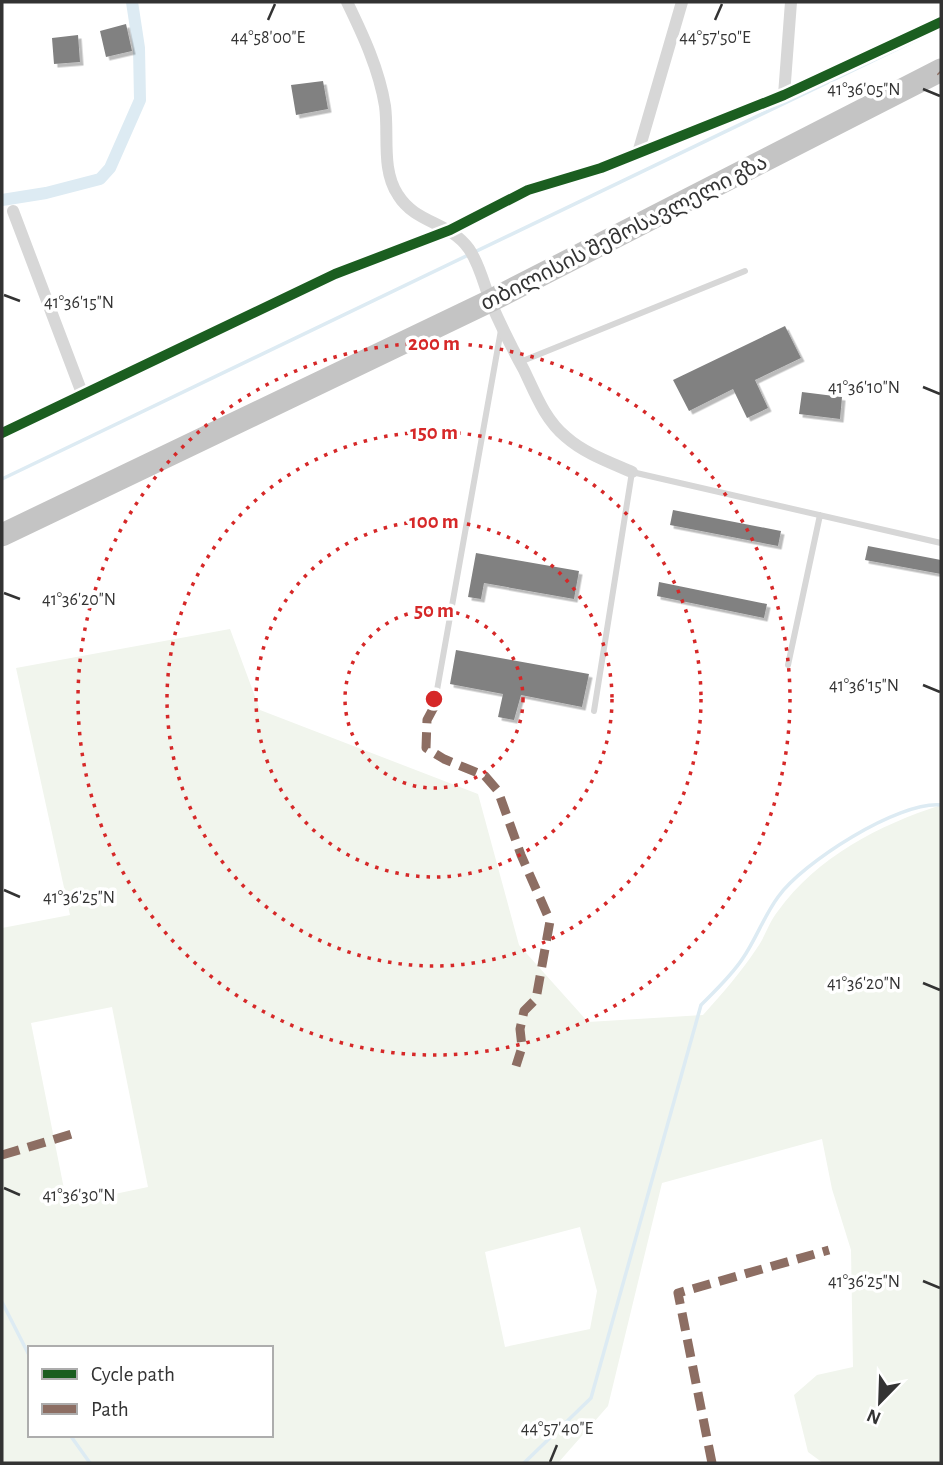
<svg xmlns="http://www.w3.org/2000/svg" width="943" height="1465" font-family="'Alegreya Sans','Noto Sans Georgian',sans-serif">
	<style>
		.green { fill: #f1f5ed; fill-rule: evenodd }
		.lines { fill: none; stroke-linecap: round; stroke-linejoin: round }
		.stream { stroke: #ddebf3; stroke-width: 3.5 }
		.canal { stroke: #ddebf3; stroke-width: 12 }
		.building { fill: #818181; filter: url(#shadow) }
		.lane { stroke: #d7d7d7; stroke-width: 6 }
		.street { stroke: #d7d7d7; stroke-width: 12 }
		.highway { stroke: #c4c4c4; stroke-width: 23 }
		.quiet { stroke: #8d6e63; stroke-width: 9; stroke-dasharray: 18 9; stroke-linecap: butt }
		.cycleway-casing { stroke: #fff; stroke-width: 15 }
		.cycleway { stroke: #1b5e20; stroke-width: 10 }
		.ticks { fill: none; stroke: #333; stroke-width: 2.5 }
		.ring { fill: none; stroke: #d62828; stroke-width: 3.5; stroke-dasharray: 3.5 7 }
		.labels { text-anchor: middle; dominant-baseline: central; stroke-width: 7; stroke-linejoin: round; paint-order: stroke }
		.street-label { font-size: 21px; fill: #333; stroke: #fff }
		.ticks-label { font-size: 18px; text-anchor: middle; fill: #333; stroke: #fff; stroke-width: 7; stroke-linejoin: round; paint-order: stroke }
		.centre { fill: #d62828; stroke: #fff; stroke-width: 3.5 }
		.ring-label { font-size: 21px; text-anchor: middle; font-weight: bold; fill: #d62828; stroke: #fff; stroke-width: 7; stroke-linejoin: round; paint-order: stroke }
	</style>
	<defs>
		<filter id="shadow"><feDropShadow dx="3.5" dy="3.5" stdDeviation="0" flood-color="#0004"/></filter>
	</defs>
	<rect width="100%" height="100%" fill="#fff"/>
	<path class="green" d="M230,629L260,710L478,794L519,945L588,1022L703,1015C722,994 741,972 757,948C765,937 769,922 778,911C817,857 879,825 941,805V1463H823L808,1452L794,1395L817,1375L853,1367L851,1250L832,1189L822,1139L662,1183L608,1406L558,1463H2V928L70,915L16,668ZM112,1007L148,1187L67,1204L31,1023ZM580,1227L597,1291L590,1329L505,1347L485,1252ZM30,1348H271V1435H30Z"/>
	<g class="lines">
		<path class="stream" d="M2,479L918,39
			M2,1302L30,1357
			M70,1435L90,1463
			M524,1463L591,1398L701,1005C715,991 732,975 743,958C756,939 764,916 778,897C802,863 898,801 941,805"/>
		<path class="canal" d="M2,200L46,193L100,179L110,168L140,100L139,48L132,2"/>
	</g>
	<path class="building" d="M126,24L132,51L106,57L100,31Z
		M78,35L80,62L54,64L52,38Z
		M323,81L328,109L296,115L291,85Z
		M785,326L801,358L755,380L768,408L747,418L733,389L689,411L673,380Z
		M802,392L842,397L840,419L799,414Z
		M673,510L781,531L778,546L670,525Z
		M868,546L941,560V574L865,560Z
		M476,553L579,571L574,599L484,583L481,599L468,597Z
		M659,582L767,604L764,618L657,596Z
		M456,650L589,674L582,707L521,695L514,720L498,717L503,694L450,684Z"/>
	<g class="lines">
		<path class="lane" d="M520,362L745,271
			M788,665L820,515
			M434,707L501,330
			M594,711L632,472L941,543"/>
		<path class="street" d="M347,2C363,35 379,69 385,106C389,134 381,170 398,195C416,224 449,221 469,249C480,265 484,285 491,303C501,326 512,348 524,370C535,393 545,420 566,437C584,453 609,462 632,472
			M784,95L791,2
			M638,153L682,2
			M13,211L82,393
			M2,433L335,274L450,230L528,190L601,168L784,95L941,22"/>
		<path class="highway" d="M2,535L490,301L941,70"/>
		<path class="quiet" d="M940,71L941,72
			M434,707L427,720L426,748L444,759L485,776L498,791L521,855L550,921L536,999L524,1011L520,1029L522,1047L516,1066
			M2,1155L72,1134
			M712,1463L678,1293L829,1250"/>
		<defs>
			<path id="cycleway" d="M2,433L335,274L450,230L528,190L601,168L784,95L941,22"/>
		</defs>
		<use href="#cycleway" class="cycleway-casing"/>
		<use href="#cycleway" class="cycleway"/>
	</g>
	<path class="ticks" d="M268,20L275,4M715,20L722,4M923,89L940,96M4,295L20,301M923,387L940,394M4,593L20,599M923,685L940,692M4,890L20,897M923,983L940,990M4,1188L20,1195M923,1281L940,1288M550,1462L557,1445"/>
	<g class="ring">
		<circle cx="434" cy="699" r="89"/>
		<circle cx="434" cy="699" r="178"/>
		<circle cx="434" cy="699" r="267"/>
		<circle cx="434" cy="699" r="356"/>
	</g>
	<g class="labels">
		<g class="street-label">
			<text transform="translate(624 233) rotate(-27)">თბილისის შემოსავლელი გზა</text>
		</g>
	</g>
	<g class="ticks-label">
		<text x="268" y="43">44°58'00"E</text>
		<text x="715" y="43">44°57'50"E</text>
		<text x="864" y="95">41°36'05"N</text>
		<text x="79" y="308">41°36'15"N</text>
		<text x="864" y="393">41°36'10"N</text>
		<text x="79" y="605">41°36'20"N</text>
		<text x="864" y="691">41°36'15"N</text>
		<text x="79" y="903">41°36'25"N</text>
		<text x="864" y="989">41°36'20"N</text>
		<text x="79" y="1201">41°36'30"N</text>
		<text x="864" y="1287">41°36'25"N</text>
		<text x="557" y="1434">44°57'40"E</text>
	</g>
	<circle cx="434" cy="699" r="10" class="centre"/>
	<g class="ring-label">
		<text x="434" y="350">200 m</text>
		<text x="434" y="439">150 m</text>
		<text x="434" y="528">100 m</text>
		<text x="434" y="617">50 m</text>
	</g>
	<rect width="943" height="1465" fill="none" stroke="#333333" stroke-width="7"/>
	<rect x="28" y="1346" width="245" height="91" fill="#ffffff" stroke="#adadad" stroke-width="2"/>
	<rect x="42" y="1369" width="35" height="10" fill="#1b5e20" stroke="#adadad" stroke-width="2"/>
	<text x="91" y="1381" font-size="21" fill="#333333">Cycle path</text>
	<rect x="42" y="1404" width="35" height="10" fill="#8d6e63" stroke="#adadad" stroke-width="2"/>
	<text x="91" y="1416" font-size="21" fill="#333333">Path</text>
	<g transform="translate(880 1402) rotate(203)" stroke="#ffffff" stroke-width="5" paint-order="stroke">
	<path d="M0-5L12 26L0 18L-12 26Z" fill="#333333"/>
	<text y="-10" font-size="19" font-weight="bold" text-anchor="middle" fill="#333333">N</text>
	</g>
</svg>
